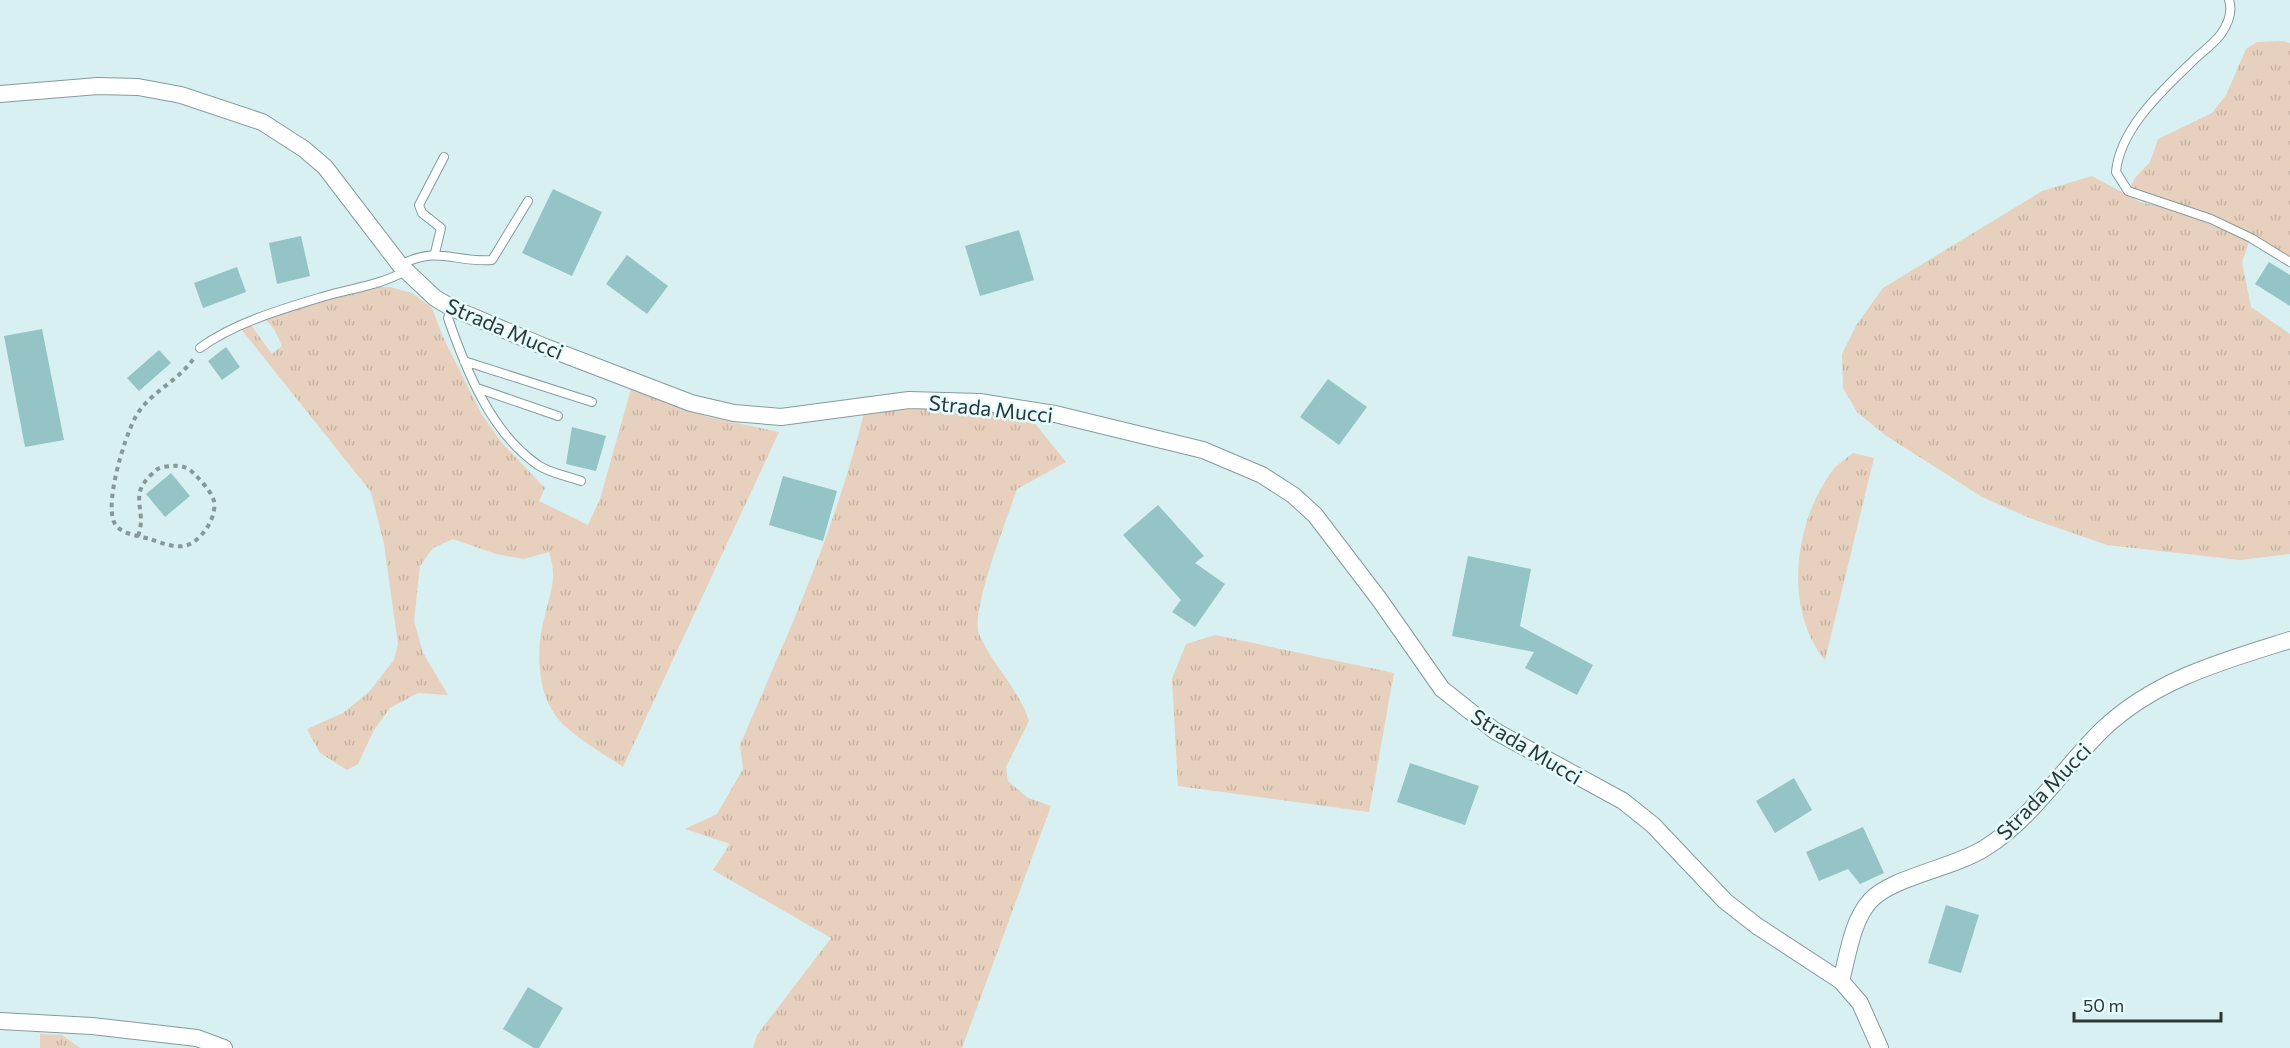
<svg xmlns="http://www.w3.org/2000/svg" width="2290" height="1048" font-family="Commissioner,sans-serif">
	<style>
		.grass { fill: url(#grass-tufts) }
		.building { fill: #94c4c6 }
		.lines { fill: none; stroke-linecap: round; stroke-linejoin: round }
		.lane-casing { stroke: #849b9c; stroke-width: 10 }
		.street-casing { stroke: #849b9c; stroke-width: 18 }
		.path { stroke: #879899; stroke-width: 4; stroke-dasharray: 4.5 4.5; stroke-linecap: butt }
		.lane { stroke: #fff; stroke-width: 8 }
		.street { stroke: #fff; stroke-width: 16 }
		.labels { text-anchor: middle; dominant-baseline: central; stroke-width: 5; stroke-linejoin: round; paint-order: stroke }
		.street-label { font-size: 21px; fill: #2d3637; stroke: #e5fdfe }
	</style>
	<defs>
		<pattern id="grass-tufts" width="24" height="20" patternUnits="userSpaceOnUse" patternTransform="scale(1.5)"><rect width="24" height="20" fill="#e7d0bd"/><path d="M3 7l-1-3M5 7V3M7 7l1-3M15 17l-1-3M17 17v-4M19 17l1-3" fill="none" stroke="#c6b3a3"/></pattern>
	</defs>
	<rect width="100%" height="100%" fill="#d8f0f1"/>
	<path class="grass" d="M2283,41L2290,43V258C2242,223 2187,207 2131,188L2134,179L2150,162L2158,139L2212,113L2226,95L2246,49L2257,42Z
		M2092,176L2140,202L2183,212L2249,242L2242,262L2251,307L2290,334V554L2240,560L2107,545L2032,519L1982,497L1885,435L1857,412L1843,388L1842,354L1857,324L1883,288L2042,191Z
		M374,287H390L412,293L432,308L443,337L481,413L501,442L545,488L539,501L588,525L600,499L631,389L708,417L779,432L623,767C604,754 583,742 566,727C537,702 535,654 544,619C550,593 558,579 549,552L524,559L496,554L453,539L433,548L420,566L414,621L423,653L448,695L418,693L390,708L374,730L358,764L347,770L320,753L307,729L343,713L369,692L394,660L398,644L384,544L371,492L241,329L251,325L272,354L282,346L274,329L266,320L318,300Z
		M943,407L999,412L1033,421L1066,462L1017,489C1008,516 970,611 979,634C992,665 1019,689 1029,721L1006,767L1008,781L1028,798L1051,806L962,1048H753L757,1035L831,938L713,870L730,844L685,829L717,814L743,769L740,745C788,634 835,531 864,413Z
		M1853,453L1874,458L1825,660C1783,609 1794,523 1832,471C1837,464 1846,459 1853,453Z
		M1215,635L1394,673L1369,812L1178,786L1172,679L1186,644Z
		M40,1034L62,1035L80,1048H40Z"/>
	<path class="building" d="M553,189L602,212L572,276L522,253Z
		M1019,230L1034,280L980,296L965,246Z
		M301,236L310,276L277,284L269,243Z
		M627,255L668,286L647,314L606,284Z
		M2269,262L2290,275V306L2255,284Z
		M237,267L246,292L203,308L194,283Z
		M42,329L64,440L25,447L4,336Z
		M226,347L240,367L222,380L208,361Z
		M159,350L171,363L139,391L127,378Z
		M1328,379L1367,407L1339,445L1300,417Z
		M572,427L606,436L596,471L566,464Z
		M171,473L190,496L165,517L146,494Z
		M783,476L837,491L823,541L769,525Z
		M1158,505L1204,556L1195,563L1225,584L1195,627L1172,612L1181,600L1123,535Z
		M1468,556L1531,569L1520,626L1593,665L1577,695L1525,668L1534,652L1452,636Z
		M1410,763L1479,786L1465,825L1397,802Z
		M1794,778L1812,810L1775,833L1756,801Z
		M1863,827L1884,873L1860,884L1848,869L1819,881L1806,852Z
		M1946,905L1979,915L1961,973L1928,963Z
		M528,987L563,1008L539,1048H534L503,1029Z"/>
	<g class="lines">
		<defs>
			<path id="lane" d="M2229,0C2233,12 2228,24 2221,34C2214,43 2205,50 2197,57C2166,87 2120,127 2116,172L2128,191L2211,219L2251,238L2290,262
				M435,253L441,228L422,213L419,205L444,157
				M400,265C439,245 454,263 492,260L528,201
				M452,308L448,318C466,370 491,433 538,465C549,473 568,476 581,481
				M200,348C234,323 282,309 322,297C351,288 379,286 405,271
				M464,361L592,402
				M477,388L558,416"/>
			<path id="street" d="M0,94L98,86L138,87L181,95L262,122L304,149L325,167L400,265L435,298L452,308L545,347L691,403L734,413L781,417L909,400L980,402L1055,414L1203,450L1262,475L1293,495L1315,515L1379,599L1442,689L1495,731L1623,801L1653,825L1725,901L1757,926L1841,981L1860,1003L1880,1048
				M1841,981C1848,955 1852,921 1870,901C1891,877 1954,868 1985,848C2033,818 2063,768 2103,729C2156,679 2223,661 2290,640
				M0,1021L92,1026L197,1038L224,1048"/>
		</defs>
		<use href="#lane" class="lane-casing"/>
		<use href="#street" class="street-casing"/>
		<path class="path" d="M138,536C148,510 127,496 152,474C156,470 158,468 163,467C173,466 181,464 190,470C196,475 210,490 213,498C219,514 204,537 190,544C178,550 162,543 150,539C139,536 119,534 114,522C105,501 124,440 134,420C147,393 177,383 194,358"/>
		<use href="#lane" class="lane"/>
		<use href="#street" class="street"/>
	</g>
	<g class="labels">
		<g class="street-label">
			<text transform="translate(505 328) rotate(23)">Strada Mucci</text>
			<text transform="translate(991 408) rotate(6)">Strada Mucci</text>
			<text transform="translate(1527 746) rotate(31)">Strada Mucci</text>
			<text transform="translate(2043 791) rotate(-46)">Strada Mucci</text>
		</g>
	</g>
	<path d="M2074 1012v9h147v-9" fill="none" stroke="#2d3637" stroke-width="3"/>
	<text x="2083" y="1012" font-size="18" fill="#2d3637" stroke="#e5fdfe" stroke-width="4.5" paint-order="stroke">50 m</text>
</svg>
